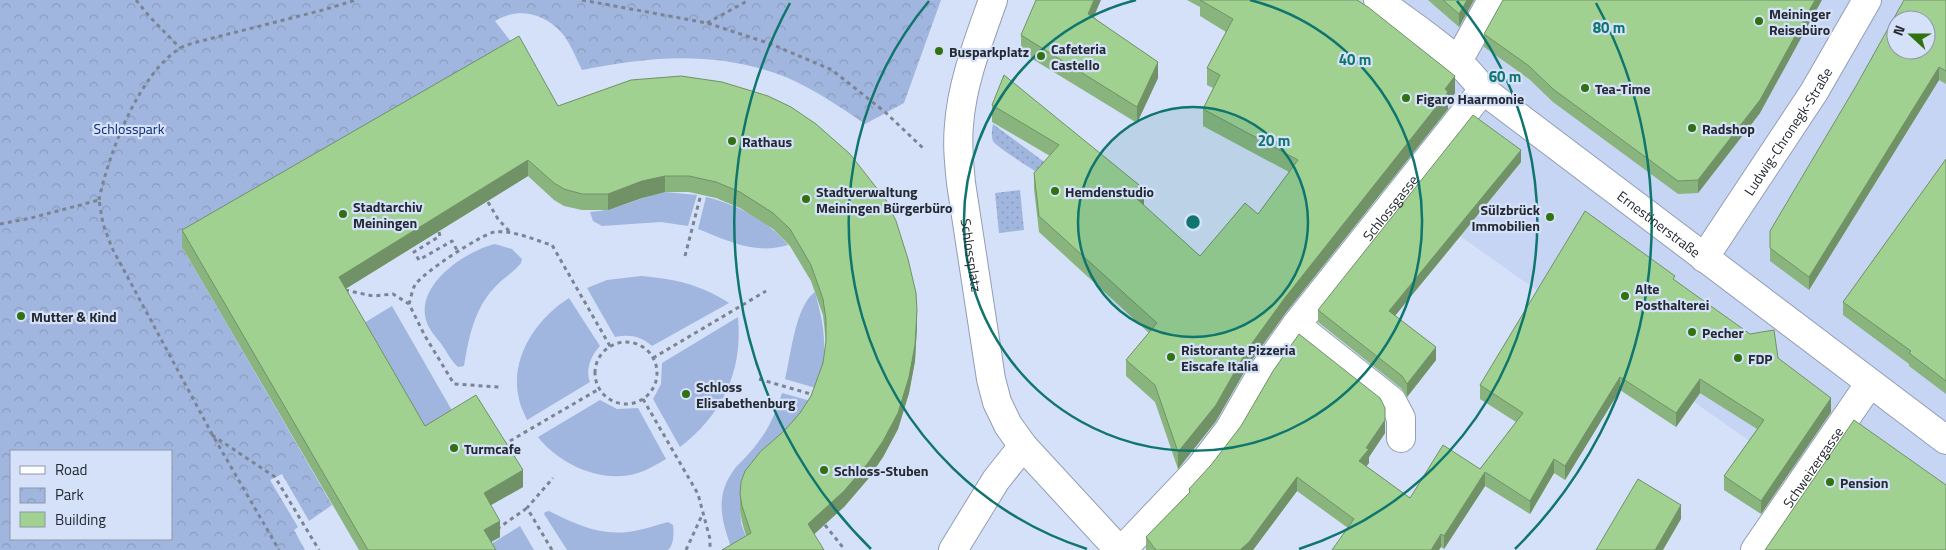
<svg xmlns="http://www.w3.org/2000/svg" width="1946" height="550" font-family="'Titillium Web',sans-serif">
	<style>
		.built { fill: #c6d5f4; fill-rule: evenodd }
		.grass { fill: url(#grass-dots) }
		.park { fill: url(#park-crowns); fill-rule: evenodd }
		.garden { fill: #a1b6de }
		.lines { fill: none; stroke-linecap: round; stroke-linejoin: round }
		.minor-casing { stroke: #929eb5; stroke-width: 30 }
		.path { stroke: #7b8495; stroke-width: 3; stroke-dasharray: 4 4; stroke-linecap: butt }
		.minor { stroke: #fff; stroke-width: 28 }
		.wall { fill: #8ab47d }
		.shaded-wall { fill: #709266 }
		.building { fill: #a0d191; stroke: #709266; fill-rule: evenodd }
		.ring { fill: none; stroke: #0f766e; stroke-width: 2.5 }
		.poi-dot { fill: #307210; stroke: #d4e1f9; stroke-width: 2 }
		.labels { text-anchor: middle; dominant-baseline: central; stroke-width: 4.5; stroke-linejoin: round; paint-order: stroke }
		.poi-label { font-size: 14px; font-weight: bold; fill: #242932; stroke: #d4e1f9; text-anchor: start }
		.park-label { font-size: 14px; fill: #0b2a73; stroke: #d4e1f9 }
		.street-label { font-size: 14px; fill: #242932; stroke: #d4e1f9 }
		.centre { fill: #0f766e; stroke: #d4e1f9; stroke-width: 2.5 }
		.ring-label { font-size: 15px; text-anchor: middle; font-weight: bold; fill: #0f766e; stroke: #d4e1f9; stroke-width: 4.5; stroke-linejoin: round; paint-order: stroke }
	</style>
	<defs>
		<pattern id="grass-dots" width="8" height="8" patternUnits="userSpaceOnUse" patternTransform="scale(1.25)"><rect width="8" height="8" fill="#a1b6de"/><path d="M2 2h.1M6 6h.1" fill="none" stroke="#8a9cbf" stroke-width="1.8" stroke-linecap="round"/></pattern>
		<pattern id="park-crowns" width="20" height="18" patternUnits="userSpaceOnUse" patternTransform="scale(1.25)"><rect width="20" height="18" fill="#a1b6de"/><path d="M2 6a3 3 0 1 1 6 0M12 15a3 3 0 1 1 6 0" fill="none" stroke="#8a9cbf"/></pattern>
	</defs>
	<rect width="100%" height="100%" fill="#d4e1f9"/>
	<path class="built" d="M1332,0H1946V550H1903L1295,119ZM1896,20H1926V50H1896Z"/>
	<path class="grass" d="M993,124L1051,167L1043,176C1035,171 995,146 993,141C991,136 992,129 993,124Z
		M1020,190L1024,230L999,233L995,193Z"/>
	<path class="park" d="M0,0H941L904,103L865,124C837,105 807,84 775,73C708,51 649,57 582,70C576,58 570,42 561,32C543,13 518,7 495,21L519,52L182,247L332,505L309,521L282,474L270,480L298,527L294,530L305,550H0ZM11,451H171V539H11Z"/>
	<path class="garden" d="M665,192L697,195L688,226L661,222L602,226L593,221L590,212C616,211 639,197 665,192Z
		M706,197C738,205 767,220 788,245C756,255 728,241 698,229Z
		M495,244L512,249L522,259L521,263C514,272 503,278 495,287C474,309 469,337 464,366L458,367C451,361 447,352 442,345C437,338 430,331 427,323C413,286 465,251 495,244Z
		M641,276C674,279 700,284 729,303L652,346C641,336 629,334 615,337L587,288L607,280Z
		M815,292C826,332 827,349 819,389L785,379C791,356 795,306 815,292Z
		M569,298L600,346C591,355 585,370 590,382L527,420C524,413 520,406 519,399C509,358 537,318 569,298Z
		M392,306L458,421L426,441L359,326Z
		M738,317C743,371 723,414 680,447L653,399L661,384L662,363Z
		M782,393L814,402L740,499L741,523L750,549L732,550C721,519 714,495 736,467C744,459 752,451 759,441C770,427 776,411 782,393Z
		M600,400L617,409L638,408L666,459C657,464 648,470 638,473C602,484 560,465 538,437Z
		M549,511C577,525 602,537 634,531C645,529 656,525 668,522L673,525C674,533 674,545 668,550H567L544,514L545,512Z
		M520,526L534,550H488L486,547Z"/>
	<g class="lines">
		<defs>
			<g id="minor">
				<path id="s1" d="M993,0C979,40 962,82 959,125C957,145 959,163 961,183L991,379L997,402L1008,425L1023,446L1119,550"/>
				<path id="s2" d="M1378,0C1414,28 1457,53 1483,90L1946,440"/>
				<path d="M1458,61L1492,0"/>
				<path id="s3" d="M1704,258L1814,92L1867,0"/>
				<path d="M1296,325L1392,401L1401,418V438"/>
				<path d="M953,550L996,480L1023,446"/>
				<path id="s4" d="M1122,550L1199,469L1229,430L1260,376L1296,325L1483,90"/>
				<path id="s5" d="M1755,550L1870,383"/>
			</g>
		</defs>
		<use href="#minor" class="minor-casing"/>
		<path class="path" d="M136,0L149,16L180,48
			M582,0L707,23L771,44L832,70L885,112L924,149
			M707,23L749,0
			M99,200C108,155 139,74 179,49C184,45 191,44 197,42L323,10L356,0
			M488,202L498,219L510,232
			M0,224L31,218L99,200L103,224L112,248L212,434L279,550
			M439,232L440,236L414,252L419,260L452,241L458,252
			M685,256L701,194
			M345,290L373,296L393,294L409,304L425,336L454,384L499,387
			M409,304C411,298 412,290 415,285C421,274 483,233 495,232C514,230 534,240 552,245L610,346
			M595 373a31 31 0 1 1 62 0a31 31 0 1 1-62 0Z
			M653,358L766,291
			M759,379L814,395
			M643,399L698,494L710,539V550
			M212,435L275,477L319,550
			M503,445L599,389
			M825,525L845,550
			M497,529L527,508
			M552,550L527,508L553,478
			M686,550L703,513"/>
		<use href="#minor" class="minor"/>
	</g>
	<path class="wall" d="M1187,0H1357L1455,93L1448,102V109L1284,315L1247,367L1216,421L1178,469L1155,402L1126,376V360L1149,333L1039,232L1034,189V173L1050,156L992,122V105L1004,75L1144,206L1200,256L1258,214L1289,172L1203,126V109L1213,88L1207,85V68L1226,32L1200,16V7Z
		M1428,0H1474L1459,27Z
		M1946,0V84L1939,80L1809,290L1770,261V231Z
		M1094,17L1158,78L1137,123L1021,52V35Z
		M1484,34L1760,113L1698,193L1678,194L1553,102L1529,79L1484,47Z
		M631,80L917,326L915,361L909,393L898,429L883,457L868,479L844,507L746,536L742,522L740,510V494L785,430L800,413L811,396L823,363L826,342L823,315L811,281L790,246L773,229L740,208L716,198L689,192H665L642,198L608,210H582L564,206L554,200L528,176L345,289L425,426L523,487L491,505L500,537L491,542L496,550H359L182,247V230L558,106Z
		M1946,159V394L1909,366V364L1843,315V302Z
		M1521,162L1395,316L1436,360L1407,397L1402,389L1318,322V310Z
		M1675,280L1778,358L1831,412L1761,514L1724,490V476L1757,429L1700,393L1676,427L1620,390L1565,480L1554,473L1530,514L1485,486L1444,549L1441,547L1348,528L1297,491L1253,550H1146V537L1189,493V489L1385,433L1369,457V463L1366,466L1410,498L1480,469L1516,422L1480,399V385Z"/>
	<path class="shaded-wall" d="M1094,0H1101L1088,30V14Z
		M1467,0H1474L1459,27V14Z
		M1815,0H1822L1760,113L1698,193V180Z
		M1158,62V78L1137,123V107Z
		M1939,67V80L1809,290V277Z
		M1455,76V93L1448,102V109L1284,315L1247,367L1216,421L1178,469V452L1247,350L1284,299Z
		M1521,150V162L1389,323V311Z
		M528,160V176L339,293V277Z
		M665,176V192L642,198L608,210V194L642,181Z
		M1144,189V206L1136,198Z
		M917,310V326L915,361L909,393L898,429L883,457L868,479L844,507L808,540V524Z
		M1436,347V360L1407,397V384Z
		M1620,377V390L1565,480V466Z
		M1700,379V393L1676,427V413Z
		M1831,398V412L1761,514V501Z
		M1385,420V433L1369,457V463L1359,475V461L1366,448Z
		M1554,459V473L1530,514V501Z
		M523,470V487L484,509V493Z
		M1485,472V486L1444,549V536Z
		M1297,477V491L1253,550H1240Z
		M1681,505V519L1663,550H1655Z
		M500,521V537L484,546V530Z
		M1441,534V547L1439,550H1431Z"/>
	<path class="building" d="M1036,0H1094L1088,14L1158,62L1137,107L1021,35Z
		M1200,0H1357L1368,7L1455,76L1445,89L1448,92L1284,299L1247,350L1216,405L1178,452L1155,385L1126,360L1157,323L1039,216L1034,173L1059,145L992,105L1004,75L1144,189L1136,198L1200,256L1245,203L1258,214L1298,160L1203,109L1220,75L1207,68L1233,19Z
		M1443,0H1467L1459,14Z
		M1503,0H1815L1760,100L1698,180L1678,181L1553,89L1529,66L1484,34Z
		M1904,0H1946V71L1939,67L1809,277L1770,248V231L1856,86ZM1896,20H1926V50H1896Z
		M519,36L558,106L631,80L681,76L722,82L768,96L791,107L816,124L850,154L886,200L896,221L908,259L916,293L917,310L915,345L909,377L898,413L883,441L868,463L844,491L808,524L824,550H722L751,533L742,506L740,494L741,482L745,471L760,452L785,430L800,413L811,396L823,363L826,341V320L823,299L811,265L790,229L773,213L740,192L716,182L689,176H665L642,181L608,194H582L564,189L554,183L528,160L339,277L425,426L476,395L523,470L484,493L500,521L484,530L496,550H368L182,230Z
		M1473,115L1521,150L1389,311L1436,347L1407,384L1402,376L1318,310Z
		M1946,159V381L1909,353L1911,351L1843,302Z
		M1585,211L1675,276L1673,279L1750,334L1774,330L1778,358L1831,398L1761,501L1724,476L1764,420L1700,379L1676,413L1620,377L1565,466L1554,459L1530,501L1485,472L1444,536L1441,534L1431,550H1332L1354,519L1297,477L1249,542L1240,550H1156L1146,537L1190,492L1189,489L1211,465L1241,426L1273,371L1299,334L1380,398L1385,408V420L1366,448L1369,449L1359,461L1410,498L1443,445L1480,469L1523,413L1480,385Z
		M1854,420L1946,485V550H1765Z
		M1638,479L1681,505L1655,550H1596Z"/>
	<circle cx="1193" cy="222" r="115" fill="#0f766e" fill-opacity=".12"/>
	<g class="ring">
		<circle cx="1193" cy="222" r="115"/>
		<path d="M1250 0A229 229 0 1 1 1136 0"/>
		<path d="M1087 549A344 344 0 0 1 929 1M1457 1A344 344 0 0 1 1299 549"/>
		<path d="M871 549A459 459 0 0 1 790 3M1596 3A459 459 0 0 1 1515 549"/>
	</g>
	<g class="poi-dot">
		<circle cx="1759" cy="21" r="5"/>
		<circle cx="939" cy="51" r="5"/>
		<circle cx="1041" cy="56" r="5"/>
		<circle cx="1585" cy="88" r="5"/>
		<circle cx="1406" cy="98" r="5"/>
		<circle cx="1692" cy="128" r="5"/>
		<circle cx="732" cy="141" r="5"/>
		<circle cx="1055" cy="191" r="5"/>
		<circle cx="806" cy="199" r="5"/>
		<circle cx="343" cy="214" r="5"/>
		<circle cx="1550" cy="217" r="5"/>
		<circle cx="1625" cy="296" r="5"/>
		<circle cx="21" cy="316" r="5"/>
		<circle cx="1692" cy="332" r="5"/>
		<circle cx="1171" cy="357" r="5"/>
		<circle cx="1738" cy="358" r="5"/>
		<circle cx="686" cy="394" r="5"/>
		<circle cx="454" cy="448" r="5"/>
		<circle cx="824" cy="470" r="5"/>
		<circle cx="1830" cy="482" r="5"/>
	</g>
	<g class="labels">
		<g class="poi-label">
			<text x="1769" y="13">Meininger<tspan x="1769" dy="16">Reisebüro</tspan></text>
			<text x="1051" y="48">Cafeteria<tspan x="1051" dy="16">Castello</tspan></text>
			<text x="949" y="51">Busparkplatz</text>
			<text x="1595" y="88">Tea-Time</text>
			<text x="1416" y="98">Figaro Haarmonie</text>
			<text x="1702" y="128">Radshop</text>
			<text x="742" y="141">Rathaus</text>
			<text x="816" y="191">Stadtverwaltung<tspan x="816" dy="16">Meiningen Bürgerbüro</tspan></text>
			<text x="1065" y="191">Hemdenstudio</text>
			<text x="353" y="206">Stadtarchiv<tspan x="353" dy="16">Meiningen</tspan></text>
			<text x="1540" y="209" text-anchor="end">Sülzbrück<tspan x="1540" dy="16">Immobilien</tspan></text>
			<text x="1635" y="288">Alte<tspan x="1635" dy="16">Posthalterei</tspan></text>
			<text x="31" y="316">Mutter &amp; Kind</text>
			<text x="1702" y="332">Pecher</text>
			<text x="1181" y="349">Ristorante Pizzeria<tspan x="1181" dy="16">Eiscafe Italia</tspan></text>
			<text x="1748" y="358">FDP</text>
			<text x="696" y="386">Schloss<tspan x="696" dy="16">Elisabethenburg</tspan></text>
			<text x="464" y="448">Turmcafe</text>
			<text x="834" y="470">Schloss-Stuben</text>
			<text x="1840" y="482">Pension</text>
		</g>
		<g class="park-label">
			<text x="129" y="128">Schlosspark</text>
		</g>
		<g class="street-label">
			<text stroke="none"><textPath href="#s3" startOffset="152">Ludwig-Chronegk-Straße</textPath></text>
			<text stroke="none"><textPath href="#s4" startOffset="436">Schlossgasse</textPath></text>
			<text stroke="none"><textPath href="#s2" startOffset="360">Ernestinerstraße</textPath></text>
			<text stroke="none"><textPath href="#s1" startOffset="261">Schlossplatz</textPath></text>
			<text stroke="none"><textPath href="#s5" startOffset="101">Schweizergasse</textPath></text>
		</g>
	</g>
	<circle cx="1193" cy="222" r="8" class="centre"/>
	<g class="ring-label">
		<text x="1609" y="33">80 m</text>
		<text x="1355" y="65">40 m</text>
		<text x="1505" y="82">60 m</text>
		<text x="1274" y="146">20 m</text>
	</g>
	<rect x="10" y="450" width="162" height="90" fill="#d4e1f9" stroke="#8e97a9"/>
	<rect x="20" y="466" width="25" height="8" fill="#ffffff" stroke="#8e97a9"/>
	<text x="55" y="475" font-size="15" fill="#242932">Road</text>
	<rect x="20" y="488" width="25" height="15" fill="url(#park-crowns)" stroke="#8e97a9"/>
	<text x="55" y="500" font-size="15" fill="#242932">Park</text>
	<rect x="20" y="512" width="25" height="15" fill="#a0d191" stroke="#8e97a9"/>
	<text x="55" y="525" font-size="15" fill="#242932">Building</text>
	<g transform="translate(1911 35) rotate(291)"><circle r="24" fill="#d4e1f9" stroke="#8e97a9"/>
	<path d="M0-4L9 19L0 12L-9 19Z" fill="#307210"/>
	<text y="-8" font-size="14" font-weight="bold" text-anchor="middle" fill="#242932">N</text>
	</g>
</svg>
